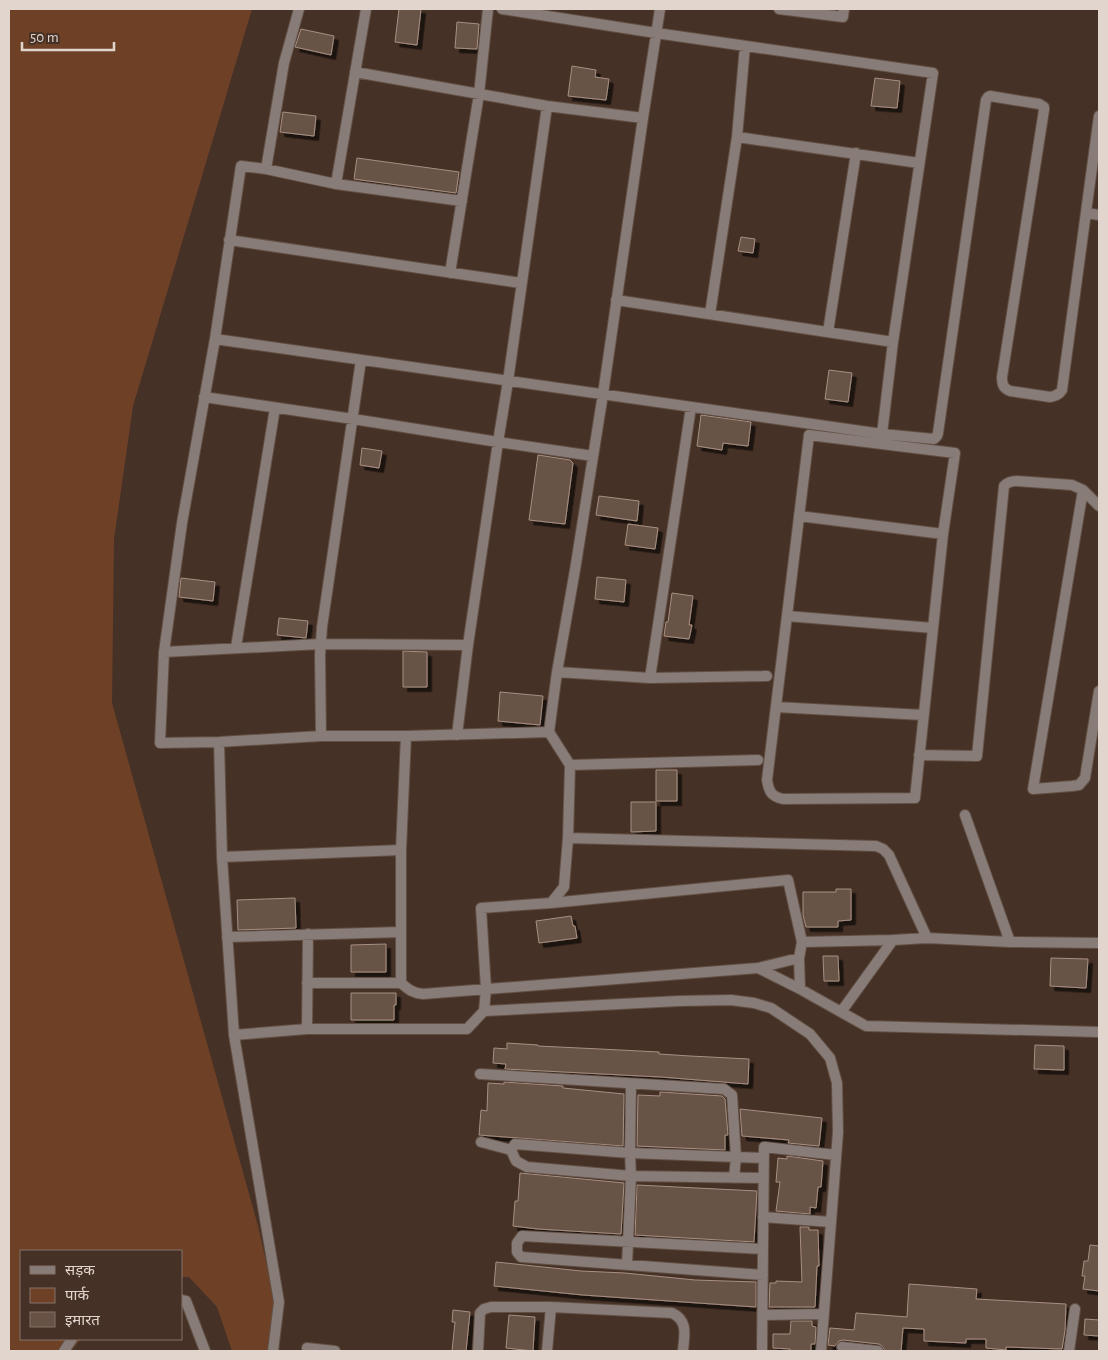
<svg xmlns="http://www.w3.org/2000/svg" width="1108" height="1360" font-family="'Alegreya Sans','Noto Sans Devanagari',sans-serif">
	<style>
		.green { fill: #6e4127 }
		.building { fill: #685246; stroke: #a88f82; filter: url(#shadow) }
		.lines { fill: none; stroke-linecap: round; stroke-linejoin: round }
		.minor-casing { stroke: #624f44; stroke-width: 12 }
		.minor { stroke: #877c77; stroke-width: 10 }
	</style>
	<defs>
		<filter id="shadow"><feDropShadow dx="4.5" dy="4.5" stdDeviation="0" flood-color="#0009"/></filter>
	</defs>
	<rect width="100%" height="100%" fill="#463126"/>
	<path class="green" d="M9,9H252L133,406L114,539L112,703L258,1226L275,1301L272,1351H232L217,1307L189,1277H181V1251H21V1339H81L71,1351H9Z"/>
	<path class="building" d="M399,9H421L417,45L395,42Z
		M457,22L479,24L477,49L455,48Z
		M301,29L334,36L331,55L295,47Z
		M572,66L596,70L595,77L609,79L606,100L568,96Z
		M875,78L900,81L897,108L871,106Z
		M283,112L316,116L314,136L280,132Z
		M357,158L459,172L456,193L354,179Z
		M741,237L755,239L753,253L738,251Z
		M829,370L852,373L848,402L825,399Z
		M701,415L751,422L748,446L723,443L722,450L697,446Z
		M362,448L382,451L379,468L360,465Z
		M538,455L570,460L573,463L565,524L529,520Z
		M599,496L639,501L637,521L596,515Z
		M628,524L658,528L655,549L625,545Z
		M597,577L626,580L624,602L595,599Z
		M181,578L215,582L213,601L179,597Z
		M672,593L693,596L689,625H692L689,639L664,636L666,622H668Z
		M279,618L308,621L306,638L277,635Z
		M403,651L427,652V687H403Z
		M500,692L543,696L540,725L498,721Z
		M656,770H677V801H656Z
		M631,802H656V831L631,832Z
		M836,889H851V920L838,921V927H806L803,915V892H836Z
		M295,898L296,928L238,930L237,900Z
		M571,916L573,926H575L577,938L539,943L536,921Z
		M386,944V972H351V945Z
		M823,956H838L839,981H824Z
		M1051,958L1088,959L1086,988L1050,986Z
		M351,993H396V1005H394V1020H351Z
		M507,1043L538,1045V1046L600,1049L659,1052V1054L690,1056L749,1059L748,1084L661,1077L505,1069L506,1064L493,1063L494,1048L507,1049Z
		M1035,1045L1064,1046V1070L1034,1069Z
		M504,1082L563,1086V1088L624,1094L623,1146L479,1135L481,1110L487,1111L488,1083L504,1084Z
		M660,1092L722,1096L725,1099L728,1135H725V1150L637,1146L638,1095L660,1096Z
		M740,1109L822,1118L819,1146L788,1143L789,1140L742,1136Z
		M787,1156L823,1161L821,1187H818L816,1208L810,1207V1214L776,1211L780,1182H776L778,1158L787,1159Z
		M520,1173L624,1183L621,1234L538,1229L513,1226L515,1201H518Z
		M637,1185L757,1191L754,1242L635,1235Z
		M800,1227H809V1230H818L819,1266H817L815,1307H769L770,1283H776V1281L802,1282Z
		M1090,1245L1099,1246V1291L1083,1289L1085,1276H1082L1084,1261H1088Z
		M496,1262L581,1271L625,1273L695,1280L756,1282V1307L583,1295L494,1286Z
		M909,1284L977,1289L976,1299L1066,1304L1065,1330L1062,1349L1006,1347V1350L986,1348V1339H966V1343L924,1341V1329L903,1328L901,1351H885L882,1346L879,1344L843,1340L839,1341L835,1346L828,1345L830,1328L854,1330L856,1313L907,1317Z
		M453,1310L470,1312L466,1351H452L455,1322H452Z
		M509,1315L535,1317L533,1351L506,1348Z
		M1085,1319L1099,1320V1336L1084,1335Z
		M791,1321H812V1326L816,1327L815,1344H811V1351H790V1349L773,1348V1334H790Z"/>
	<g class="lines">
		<defs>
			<path id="minor" d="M502,9L656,33L933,73L893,342L882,434
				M779,9L843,17L844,9
				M355,72L547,106L643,118
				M737,137L919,163
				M266,169L284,63L299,9
				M336,184L366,9
				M462,201L336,184L266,169L241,166L215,339L182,523L164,652L160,743L219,742L321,736H406L549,732
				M1086,213L1099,215
				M229,240L521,283
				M450,273L479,94L488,9
				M616,300L893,342
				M710,314L737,137L745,46
				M828,332L856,153
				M215,339L882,434L934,439L937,436L938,433L986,100L988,97L990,96L1039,104L1044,107V110L1002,377C1002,384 1003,388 1010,391L1050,397C1055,396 1059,395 1062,390L1099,116
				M204,397L353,419L498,442L593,456
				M809,435L955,453L943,534L915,798L783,799C771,796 769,792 767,780Z
				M1083,490L1033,789L1072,786L1079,785L1085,778L1099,691
				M799,516L943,534
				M787,616L933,628
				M236,647L275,408
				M164,652L320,644L468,645
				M557,672L650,678L767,676
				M650,678L691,407
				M776,707L923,715
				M457,735L468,645L498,442L508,381L547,106
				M321,736L320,655L322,627L361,360
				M219,742L222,857L234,1035L279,1302L273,1351
				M919,755L977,756L1004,486C1008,482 1011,481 1017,481L1072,485L1083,490L1099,506
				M570,765L758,760
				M965,815L1010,942
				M568,838L876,846L883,849L889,855L927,938
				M222,857L401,850
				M551,903L564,887L568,838L570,765L549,732L557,672L575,570L603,394L643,118L660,9
				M227,937L401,932
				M802,942L893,940L927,938L1010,942L1099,943
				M758,968L799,958
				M307,983H401V850L406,736
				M401,983C409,990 413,993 423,994L758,968L800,989L866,1026L1099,1032
				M484,1011L486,989L481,908L551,903L788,880L802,942L799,958L800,989
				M841,1012L893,940
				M307,1029L308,934
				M234,1035L307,1029H467L484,1011L679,1001L731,1000L754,1003L771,1008L810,1034L830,1058L837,1083L838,1132L821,1351
				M480,1074L724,1089L732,1095L736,1157L734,1178
				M481,1142L511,1150
				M763,1178L631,1176L527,1167L516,1161L511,1150L515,1144L630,1153L763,1158
				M763,1217L831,1222
				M627,1265L631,1176L630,1153L631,1084
				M763,1275L521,1257L517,1252V1243L522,1236L763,1249
				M181,1300L186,1301L205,1351
				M763,1315L824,1314
				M842,1347L878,1351
				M307,1348L335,1351
				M64,1351L72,1339
				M478,1351L480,1313L484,1309L491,1307H551L672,1313C689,1321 684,1336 683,1351
				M547,1351L551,1307
				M762,1351L764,1147L836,1155
				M1069,1351L1075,1309"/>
		</defs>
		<use href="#minor" class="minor-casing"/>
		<use href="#minor" class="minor"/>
	</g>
	<rect width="1108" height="1360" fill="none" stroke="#e2d5ce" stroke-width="20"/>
	<rect x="20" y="1250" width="162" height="90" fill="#463126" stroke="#847369"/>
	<rect x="30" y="1266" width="25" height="8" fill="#877c77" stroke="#847369"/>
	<text x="65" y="1275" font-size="15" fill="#e2d5ce">सड़क</text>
	<rect x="30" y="1288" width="25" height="15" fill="#6e4127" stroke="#847369"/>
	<text x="65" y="1300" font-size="15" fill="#e2d5ce">पार्क</text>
	<rect x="30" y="1312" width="25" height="15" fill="#685246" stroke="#847369"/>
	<text x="65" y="1325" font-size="15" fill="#e2d5ce">इमारत</text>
	<path d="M22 42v8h92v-8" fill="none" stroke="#e2d5ce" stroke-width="2.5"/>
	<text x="30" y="42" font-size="15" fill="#e2d5ce" stroke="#463126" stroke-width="4" paint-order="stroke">50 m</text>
</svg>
